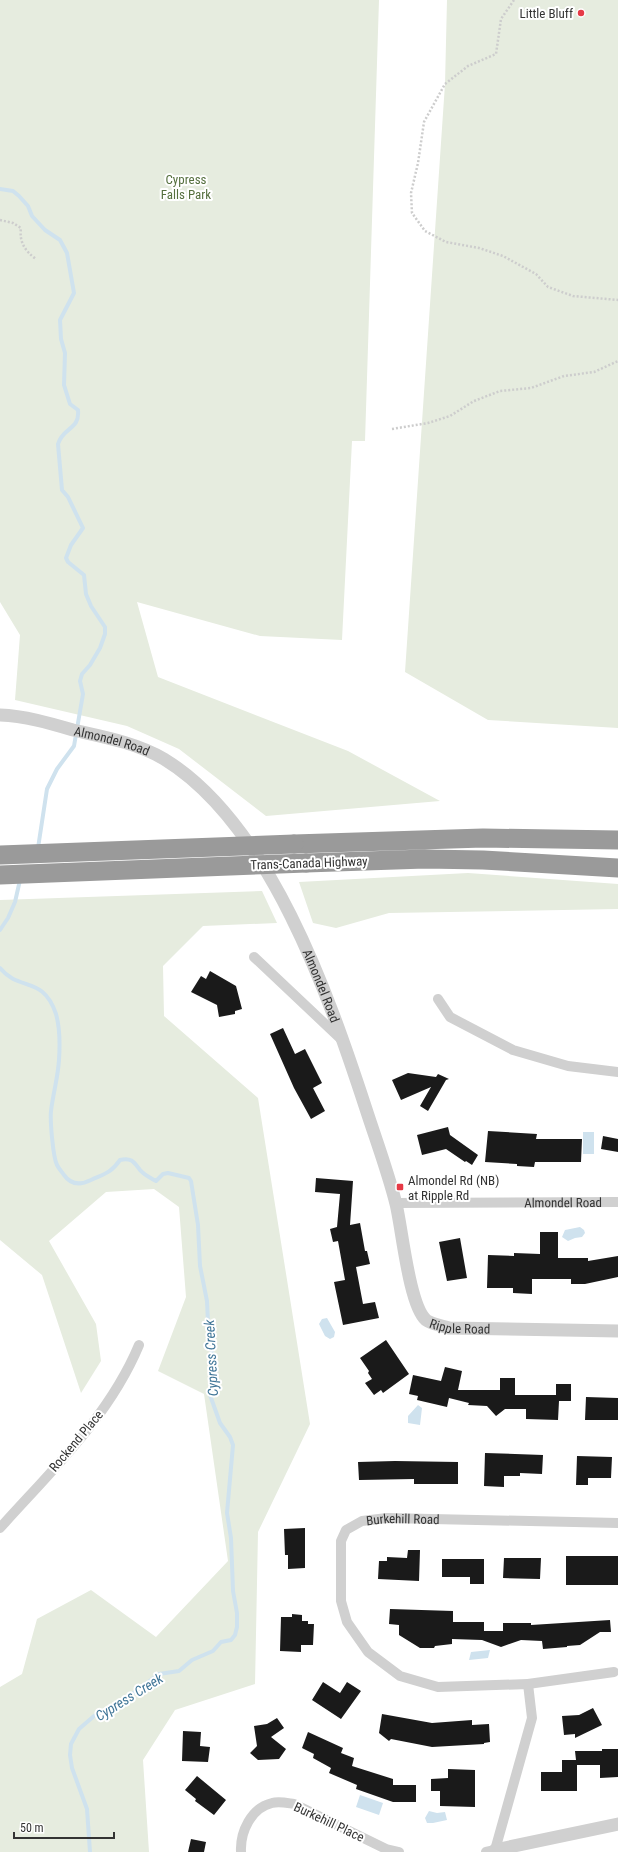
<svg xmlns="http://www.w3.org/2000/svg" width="618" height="1852" font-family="'Roboto Condensed',sans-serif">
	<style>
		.green { fill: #e6ecdf }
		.water { fill: #cfe2ee }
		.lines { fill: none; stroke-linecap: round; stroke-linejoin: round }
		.stream { stroke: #cfe2ee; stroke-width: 4 }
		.building { fill: #1a1a1a }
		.path { stroke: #cdcdcd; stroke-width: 2.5; stroke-dasharray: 2 2; stroke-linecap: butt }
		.minor { stroke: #d0d0d0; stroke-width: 10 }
		.tertiary { stroke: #d0d0d0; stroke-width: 13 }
		.motorway { stroke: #9a9a9a; stroke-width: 19 }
		.motorway-bridge { stroke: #9a9a9a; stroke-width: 19 }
		.poi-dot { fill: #e63946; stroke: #fff; stroke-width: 1.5 }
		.labels { text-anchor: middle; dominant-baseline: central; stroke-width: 4; stroke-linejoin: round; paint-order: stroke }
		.poi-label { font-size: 13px; fill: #333; stroke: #fff; text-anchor: end }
		.park-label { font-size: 13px; fill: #56703f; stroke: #fff }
		.street-label { font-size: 13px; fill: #333; stroke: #fff }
		.water-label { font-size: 14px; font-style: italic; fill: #3f7597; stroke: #fff }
	</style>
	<rect width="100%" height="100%" fill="#fff"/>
	<path class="green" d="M0,0H379L365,441H352L342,640L260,636L137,602L158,677L348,751L440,801L266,816L179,749L127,726L15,700L20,635L0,602Z
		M447,0H618V728L488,720L405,672L445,84Z
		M468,873L618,884V909L389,913L336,928L313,923L299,882Z
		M262,891L277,923L203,926L163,966L164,1016L258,1098L310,1424L258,1532L255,1684L175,1710L143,1760L149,1852H0V1687L22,1674L37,1619L91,1590L156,1637L228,1561L204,1394L158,1371L186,1297L179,1207L154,1189L106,1192L49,1241L96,1324L101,1361L81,1393L42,1275L0,1240V900Z"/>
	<path class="water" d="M583,1132H594V1154H583Z
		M580,1227L584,1230L585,1233L582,1237L575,1238L568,1241L562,1237L565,1230Z
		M327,1318L335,1332L334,1337L330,1339L325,1336L319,1324L322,1319Z
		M418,1405L422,1408L420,1425L408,1423V1416Z
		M490,1650L488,1658L469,1660L471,1652Z
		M360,1795L383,1803L379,1815L356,1807Z
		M429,1811L437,1813L445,1812L447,1820L433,1823H427L425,1818Z"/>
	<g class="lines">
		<path class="stream" d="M0,189L13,191L19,196L28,206L32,216L45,230L60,240L67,253L74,293L60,320L61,339L65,353L64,385L70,404L78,410C80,430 63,427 58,444L62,490L68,497L83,528L71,545L66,558L68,562L84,575L86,594L91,606L105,627V634L100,648L90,665L82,674L80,681L83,694L74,746L57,769L47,789L38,848
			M0,930L8,918L15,902L20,880
			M0,968C19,992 43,975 56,1014C60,1028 60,1045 59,1060C58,1077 53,1094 51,1111C50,1121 53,1157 57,1165C59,1169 62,1172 64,1175C71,1185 81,1185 91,1180C104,1174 111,1173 120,1160C131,1157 134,1162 140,1170C144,1175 151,1178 156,1181L163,1174L168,1173L189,1178L191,1181L198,1225L200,1266L207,1301L208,1323L212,1354L210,1395L220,1423L230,1437L233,1445L227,1513L231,1538L233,1591L237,1613V1627L235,1635L231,1640L221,1642L213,1651L192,1660L179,1671L159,1674L121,1702L94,1716L79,1729L71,1744L70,1755L72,1768L87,1809L90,1852"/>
	</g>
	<path class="building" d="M210,971L236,986L242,1009L235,1011V1014L219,1017L217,1005L191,992L201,976L206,979Z
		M283,1028L295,1054L305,1049L322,1083L313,1088L325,1111L311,1119L294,1088L270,1034Z
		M408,1073L436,1077L438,1074L449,1079L446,1080L428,1111L420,1106L431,1087L401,1100L392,1080Z
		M448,1127L450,1135L478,1155L472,1165L466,1161L465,1162L446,1149L422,1155L417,1135Z
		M488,1131L537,1134L536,1139H582L581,1162H535L534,1167L517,1166V1164L485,1162Z
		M603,1136L618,1139V1152L601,1149Z
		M316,1178L353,1181L350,1225L360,1223L365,1251H367L370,1264L356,1267L363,1304L375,1302L379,1318L343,1325L334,1282L345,1280L338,1241L333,1242L330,1229L337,1227L340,1194L315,1192Z
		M540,1232H558V1258H588V1261L618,1256V1277L585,1284H571V1279H532V1294L513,1293V1288H487L488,1255L514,1256V1253L540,1254Z
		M460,1238L467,1278L447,1281L439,1242Z
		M386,1340L409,1374L383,1393L381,1390L374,1395L365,1383L372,1379L368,1373L369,1371L360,1358Z
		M445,1367L462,1371L458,1390H500V1378H515V1395H556V1384H571V1401H559L558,1420L526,1419V1409H505L496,1416L487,1406L468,1405L469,1403L449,1398L447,1407L417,1400L418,1396L409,1394L413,1375L441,1381Z
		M586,1397L618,1398V1420H585Z
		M485,1453L543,1455L542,1474L520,1473V1476H504V1487L484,1486Z
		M577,1456L612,1457L611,1478H588V1485H576Z
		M395,1461L458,1462V1484H414V1479L359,1480L358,1462Z
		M305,1528V1568L288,1569V1555H285L284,1529Z
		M408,1550H420L419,1581L378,1579L379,1561H387V1557L407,1558Z
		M566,1556H618V1585H566Z
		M504,1558H541L540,1579L503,1578Z
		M442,1559H484V1584H470V1577H442Z
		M390,1609L453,1611V1622H484V1631H503V1623H531V1625L610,1620L611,1632H600L580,1645L567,1646V1647L543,1649L542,1641L521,1640L501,1647L482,1640L452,1639V1644L435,1646L434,1648H420L399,1635V1625L389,1624Z
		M292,1614L302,1615V1621H308V1624H314L313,1645H301V1652L280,1651L281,1617H292Z
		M323,1682L340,1693L347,1682L361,1691L341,1719L312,1700Z
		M593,1708L602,1725L575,1738V1734L564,1735L562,1716L579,1715Z
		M382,1714L432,1723L472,1720V1725L489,1724L490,1742L484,1743V1744L432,1747L391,1739L389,1741L379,1733Z
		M277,1718L284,1728L271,1737L286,1749L279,1759L258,1760L250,1753L257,1746L254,1726L267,1724Z
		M183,1731L201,1732L200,1746L210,1747L208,1762L182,1761Z
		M308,1732L343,1748L341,1753L354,1758L352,1766L393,1779V1785H416V1802H393L356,1789L357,1785L329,1773L331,1768L313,1758L314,1754L302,1748Z
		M602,1749H618V1777L600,1778V1765H577V1791H541V1772H562V1760H576L575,1751H602Z
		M448,1769L475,1770V1807L440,1806V1791H431V1779L448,1778Z
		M197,1776L226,1800L214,1815L195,1801L196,1799L185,1790Z
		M191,1839L206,1842L204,1852H188Z"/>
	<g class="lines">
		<path class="path" d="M514,0L501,19L496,54L468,66L445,84L424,122L418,163L411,193L412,213L425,231L446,242L479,248L503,256L536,274L548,287L573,296L618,300
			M0,220L13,223L21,228C19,242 25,251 36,259
			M392,429L428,423L450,416L474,401L500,391L531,388L564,376L594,372L618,361"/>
		<g class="minor">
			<path d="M254,957L341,1039"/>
			<path d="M438,999L450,1017L513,1050L568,1066L618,1072"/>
			<path id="s1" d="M396,1203L618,1202"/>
			<path d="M0,1528C51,1471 109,1417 139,1345"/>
			<path d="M528,1684L614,1672"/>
			<path d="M241,1852C240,1832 251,1808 272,1803C279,1801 287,1803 294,1804L386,1849L399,1852"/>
			<path id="s2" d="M486,1852L495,1850L532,1718L528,1684L438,1687L400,1676L368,1652L347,1622L341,1601V1541L346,1530L362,1521L387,1518L618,1523"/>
		</g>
		<g class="tertiary">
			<path id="s3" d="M0,715C25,716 49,723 73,730C104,737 137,743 164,759C270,824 329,996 366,1109C376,1140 388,1172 396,1204C402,1228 409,1305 426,1320C431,1324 443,1326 449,1328L618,1331"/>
			<path d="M494,1852L495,1850L618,1824"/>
		</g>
		<path class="motorway" d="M294,844L483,838L618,840
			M306,863L425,859L483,860L618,868"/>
		<path class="motorway-bridge" d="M0,855L294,844
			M0,875L306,863"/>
	</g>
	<g class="poi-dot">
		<circle cx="581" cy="13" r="4"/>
		<rect x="396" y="1183" width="8" height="8" rx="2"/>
	</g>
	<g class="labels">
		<g class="poi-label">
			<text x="573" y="13">Little Bluff</text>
			<text x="408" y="1180" text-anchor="start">Almondel Rd (NB)<tspan x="408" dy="15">at Ripple Rd</tspan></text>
		</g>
		<g class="park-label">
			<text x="186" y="179">Cypress<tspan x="186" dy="15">Falls Park</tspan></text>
		</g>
		<g class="street-label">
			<text stroke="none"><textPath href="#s3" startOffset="115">Almondel Road</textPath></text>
			<text transform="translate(309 863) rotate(-2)">Trans-Canada Highway</text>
			<text stroke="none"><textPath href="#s3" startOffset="451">Almondel Road</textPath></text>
			<text stroke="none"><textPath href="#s1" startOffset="167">Almondel Road</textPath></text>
			<text stroke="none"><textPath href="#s3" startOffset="838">Ripple Road</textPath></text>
			<text transform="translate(76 1441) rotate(-50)">Rockend Place</text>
			<text stroke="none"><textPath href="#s2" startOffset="540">Burkehill Road</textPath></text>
			<text transform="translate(329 1822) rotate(25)">Burkehill Place</text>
		</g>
		<g class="water-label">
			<text transform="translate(211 1358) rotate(-93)">Cypress Creek</text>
			<text transform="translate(129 1697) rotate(-32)">Cypress Creek</text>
		</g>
	</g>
	<path d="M14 1832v6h100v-6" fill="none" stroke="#333333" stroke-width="2"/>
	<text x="20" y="1832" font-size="12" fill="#333333" stroke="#ffffff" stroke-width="3" paint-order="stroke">50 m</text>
</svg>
